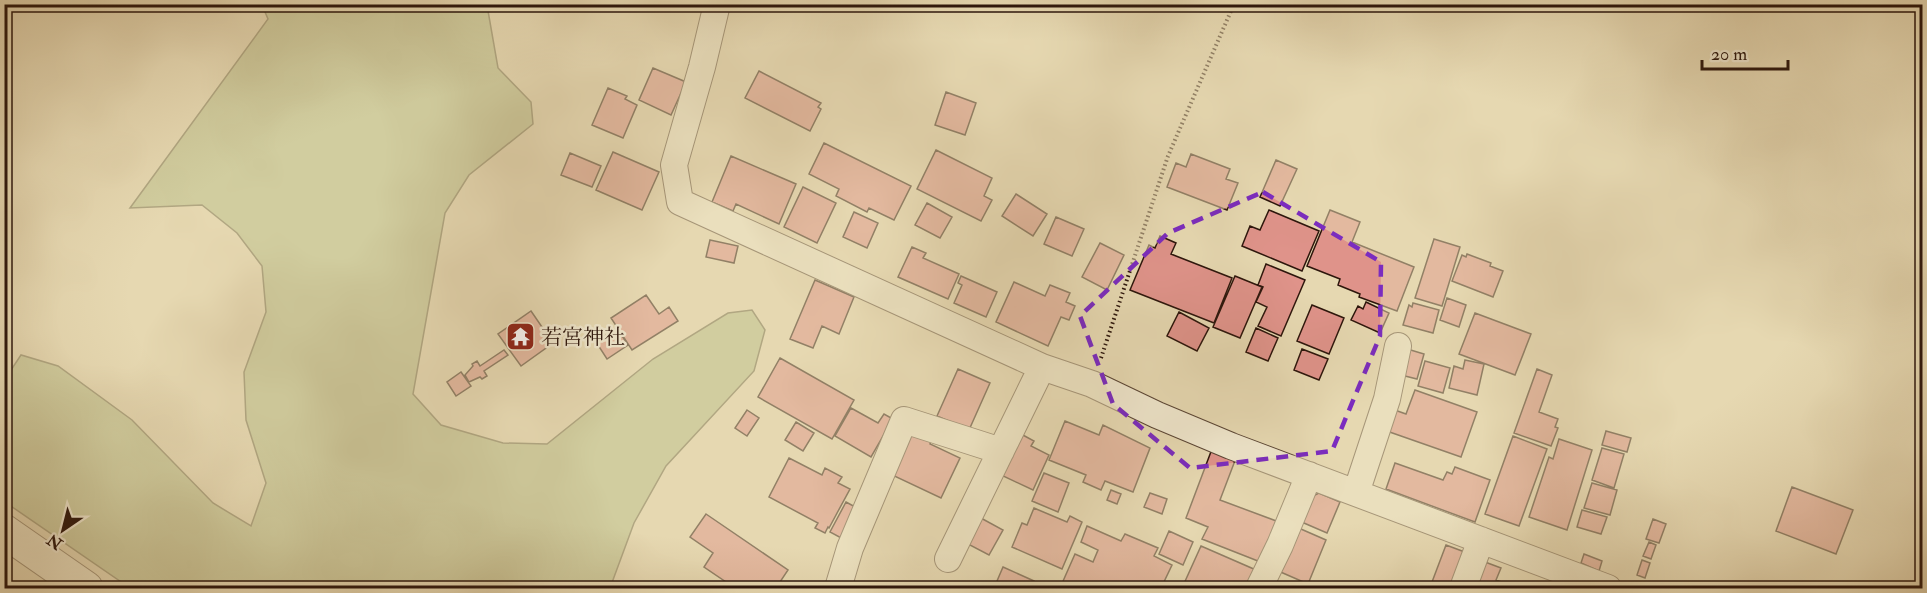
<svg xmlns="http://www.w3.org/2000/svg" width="1927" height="593" font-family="'IM FELL Double Pica','Noto Serif JP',serif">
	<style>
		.green { fill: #b8be89; stroke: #726a4a; stroke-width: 1.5 }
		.building { fill: #df938a; stroke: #2d160c; stroke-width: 1.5 }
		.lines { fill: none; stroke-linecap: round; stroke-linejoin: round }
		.minor-casing { stroke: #5b4635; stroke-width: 28 }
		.tertiary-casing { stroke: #5b4635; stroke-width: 35 }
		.path { stroke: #2d160c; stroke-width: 4; stroke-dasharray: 1.5 3; stroke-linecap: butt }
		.minor { stroke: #efe6cc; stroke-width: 26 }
		.tertiary { stroke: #efe6cc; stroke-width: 33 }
		.marked { fill: none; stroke: #7b2cbf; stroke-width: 4.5; stroke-dasharray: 12 8; stroke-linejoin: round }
		.labels { text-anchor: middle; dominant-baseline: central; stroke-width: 5; stroke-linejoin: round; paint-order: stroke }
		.poi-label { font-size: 21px; fill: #2d160c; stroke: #efe6cc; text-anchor: start }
	</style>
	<rect width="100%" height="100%" fill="#e6d8b1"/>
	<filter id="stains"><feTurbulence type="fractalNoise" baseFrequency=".00333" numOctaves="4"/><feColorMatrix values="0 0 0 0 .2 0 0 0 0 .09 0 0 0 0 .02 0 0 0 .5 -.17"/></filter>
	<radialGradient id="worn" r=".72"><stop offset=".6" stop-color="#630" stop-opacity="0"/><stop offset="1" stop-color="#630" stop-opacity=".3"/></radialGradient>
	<path class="green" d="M262,5H487L498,68L531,102L533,124L469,175L445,213L413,394L441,425L503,443L547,444L653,359L728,313L752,310L765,330L754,371L666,466L634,523L610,588H130L5,502V379L21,355L58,366L132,420L213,503L251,526L266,483L246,420L244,372L266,312L262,266L237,233L202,205L130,208L268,19Z"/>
	<path class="building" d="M653,68L686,82L671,115L639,100Z
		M759,71L821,103L818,107L821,109L810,131L745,98Z
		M608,88L627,96L625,99L637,105L623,138L592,125Z
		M946,92L976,103L965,135L935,125Z
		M824,143L911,186L894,220L869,208L867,212L836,196L839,189L809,174Z
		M936,150L992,178L984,196L992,200L981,221L917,189Z
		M613,152L659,172L642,210L596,190Z
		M570,153L601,166L592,187L561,175Z
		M1191,154L1230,169L1226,179L1238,183L1227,210L1167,187L1176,163L1186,167Z
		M731,156L796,184L779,224L736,204L733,211L712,202Z
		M1276,160L1297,169L1280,206L1260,197Z
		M803,187L836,203L817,243L784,227Z
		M1016,194L1047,214L1033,236L1002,216Z
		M927,203L952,217L940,238L915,225Z
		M1269,210L1319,231L1302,271L1242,246L1250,226L1260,230Z
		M1330,210L1360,222L1352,242L1414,267L1397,311L1359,297L1360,294L1338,285L1340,279L1307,266Z
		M854,212L878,223L867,248L843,237Z
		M1056,217L1084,229L1072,256L1044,244Z
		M1160,236L1176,243L1171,254L1232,278L1214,323L1130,290L1149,245L1155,248Z
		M1434,239L1460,247L1442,306L1415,298Z
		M710,240L738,246L734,263L706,257Z
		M1100,243L1124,255L1107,290L1082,277Z
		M912,247L926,253L923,258L959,274L948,299L898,277Z
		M1467,254L1491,263L1490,266L1503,271L1493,297L1452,281L1462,255L1466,257Z
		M1266,264L1305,280L1281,336L1258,326L1267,307L1256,302L1263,287L1258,285Z
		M961,276L997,292L986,317L954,303L962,285L958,283Z
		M1235,276L1262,287L1240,338L1213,327Z
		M815,280L854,297L839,334L822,326L813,348L790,339Z
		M1014,282L1045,296L1050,285L1070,293L1066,302L1075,306L1069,320L1061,317L1048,346L996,322Z
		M646,295L659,314L669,307L678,321L632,350L611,318Z
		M1447,298L1466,305L1459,327L1440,320Z
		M1366,302L1389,313L1380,333L1351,320L1358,306L1363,309Z
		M1413,303L1439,310L1433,333L1403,325L1409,305L1412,307Z
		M1312,305L1344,318L1329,354L1297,341Z
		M531,311L553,343L521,366L498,334Z
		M1179,312L1209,328L1197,351L1167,336Z
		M1475,313L1531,334L1515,375L1459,354Z
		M617,328L628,345L607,359L596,342Z
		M1256,328L1278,338L1268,361L1246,352Z
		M1404,348L1424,354L1417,379L1397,374Z
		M1302,349L1328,359L1319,380L1294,370Z
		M504,350L508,355L484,371L487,376L482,379L480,377L469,382L465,375L473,366L472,364L477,361L480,366Z
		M780,358L854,400L832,439L758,397Z
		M1465,360L1484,364L1477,395L1449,388L1454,366L1463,369Z
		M1425,361L1450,368L1443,393L1418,386Z
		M958,369L990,383L969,430L937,416Z
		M1537,369L1552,375L1539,412L1558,419L1555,427L1558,428L1551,446L1514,433Z
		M461,372L471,386L456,396L447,382Z
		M1415,390L1477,412L1461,457L1381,429L1389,408L1406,414Z
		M851,408L878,423L884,414L893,419L871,457L835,436Z
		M747,410L759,418L747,436L735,428Z
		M1065,421L1099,435L1103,425L1150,448L1133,492L1105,481L1101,490L1083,482L1086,475L1049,460Z
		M796,422L814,433L803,451L785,440Z
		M912,427L933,437L930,444L960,458L941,498L890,474Z
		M1606,431L1631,438L1627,452L1602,445Z
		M1021,434L1034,441L1031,446L1049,455L1033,490L1001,475Z
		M1513,436L1547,449L1519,526L1485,514Z
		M1559,439L1592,450L1567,530L1529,517L1549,457L1553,459Z
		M1602,448L1624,454L1614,488L1592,480Z
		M1212,449L1236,458L1220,500L1279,522L1263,563L1202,539L1208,527L1186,518Z
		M789,458L822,475L825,468L842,477L838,483L850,489L829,528L828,527L825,533L815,528L818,523L769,497Z
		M1395,463L1443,480L1447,472L1452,474L1455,467L1490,480L1475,522L1386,489Z
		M1044,473L1069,483L1058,512L1032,501Z
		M1592,483L1617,490L1610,515L1584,508Z
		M1792,487L1853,510L1836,554L1776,531Z
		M1111,490L1121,494L1117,504L1107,500Z
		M1150,493L1167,499L1162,514L1144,507Z
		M1319,493L1340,502L1327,533L1297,520L1307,499Z
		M846,502L859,509L843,539L830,532Z
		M1034,508L1067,522L1070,516L1082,522L1062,569L1012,547L1022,523L1027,525Z
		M1582,510L1607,517L1601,534L1577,527Z
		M706,514L788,570L776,588H735L704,567L713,553L690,537Z
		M979,517L1003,530L989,555L966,543Z
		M1653,519L1666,524L1659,543L1646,539Z
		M1087,526L1121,541L1125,534L1158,548L1154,556L1172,565L1161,588H1060L1075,554L1093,562L1098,550L1081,542Z
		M1294,526L1326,540L1308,584L1276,570Z
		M1169,531L1193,542L1183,565L1159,554Z
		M1649,542L1656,545L1651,559L1643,556Z
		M1446,545L1470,554L1452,588L1432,582Z
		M1201,546L1256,570L1248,588H1182Z
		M1584,554L1602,561L1599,571L1581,563Z
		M1477,559L1501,568L1496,580L1518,588H1466Z
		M1642,560L1650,563L1645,578L1637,575Z
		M1003,567L1034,581L1031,588H994Z"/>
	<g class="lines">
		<defs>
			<path id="minor" d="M717,4L702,67L674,165L680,202L1042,367L1092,384L1157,415L1231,446L1608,588
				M1356,493L1387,399L1398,346
				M948,559L1042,367
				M838,588L850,548L904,420L1001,451
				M1259,588L1280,545L1309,475
				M1463,588L1481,540"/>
			<path id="tertiary" d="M4,531L86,588"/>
		</defs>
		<use href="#minor" class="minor-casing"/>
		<use href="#tertiary" class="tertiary-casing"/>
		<path class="path" d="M1101,358L1168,156L1234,4"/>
		<use href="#minor" class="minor"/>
		<use href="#tertiary" class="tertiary"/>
	</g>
	<path d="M0 0H1927V593H0ZM1263,192L1381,262L1380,336L1332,451L1190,468L1113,404L1080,316L1168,233Z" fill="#e6d8b1" fill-opacity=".55" fill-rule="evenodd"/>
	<path class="marked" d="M1263,192L1381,262L1380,336L1332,451L1190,468L1113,404L1080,316L1168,233Z"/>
	<defs>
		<symbol id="temple-square" viewBox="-11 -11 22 22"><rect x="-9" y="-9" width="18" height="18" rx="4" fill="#8f2418" stroke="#efe6cc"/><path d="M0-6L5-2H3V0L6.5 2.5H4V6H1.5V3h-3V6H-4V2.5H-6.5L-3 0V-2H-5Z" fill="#fff"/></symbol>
	</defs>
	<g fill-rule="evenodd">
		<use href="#temple-square" x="504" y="320" width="33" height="33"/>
	</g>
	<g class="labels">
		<g class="poi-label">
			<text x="541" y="337">若宮神社</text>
		</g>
	</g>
	<rect width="1927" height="593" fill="none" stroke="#e6d8b1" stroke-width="24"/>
	<rect x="6" y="6" width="1915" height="581" fill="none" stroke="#2d160c" stroke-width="3"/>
	<rect x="12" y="12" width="1903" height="569" fill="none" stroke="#2d160c" stroke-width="1.5"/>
	<g transform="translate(63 530) rotate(215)" stroke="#efe6cc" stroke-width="4.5" paint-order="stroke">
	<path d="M0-4.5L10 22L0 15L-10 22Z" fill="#2d160c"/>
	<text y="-9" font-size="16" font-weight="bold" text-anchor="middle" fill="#2d160c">N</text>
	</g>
	<path d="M1702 60v9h86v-9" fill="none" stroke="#2d160c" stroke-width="3"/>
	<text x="1711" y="60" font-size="18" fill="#2d160c" stroke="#efe6cc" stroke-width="4.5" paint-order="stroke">20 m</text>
	<rect width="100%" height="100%" filter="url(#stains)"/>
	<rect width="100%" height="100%" fill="url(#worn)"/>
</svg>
